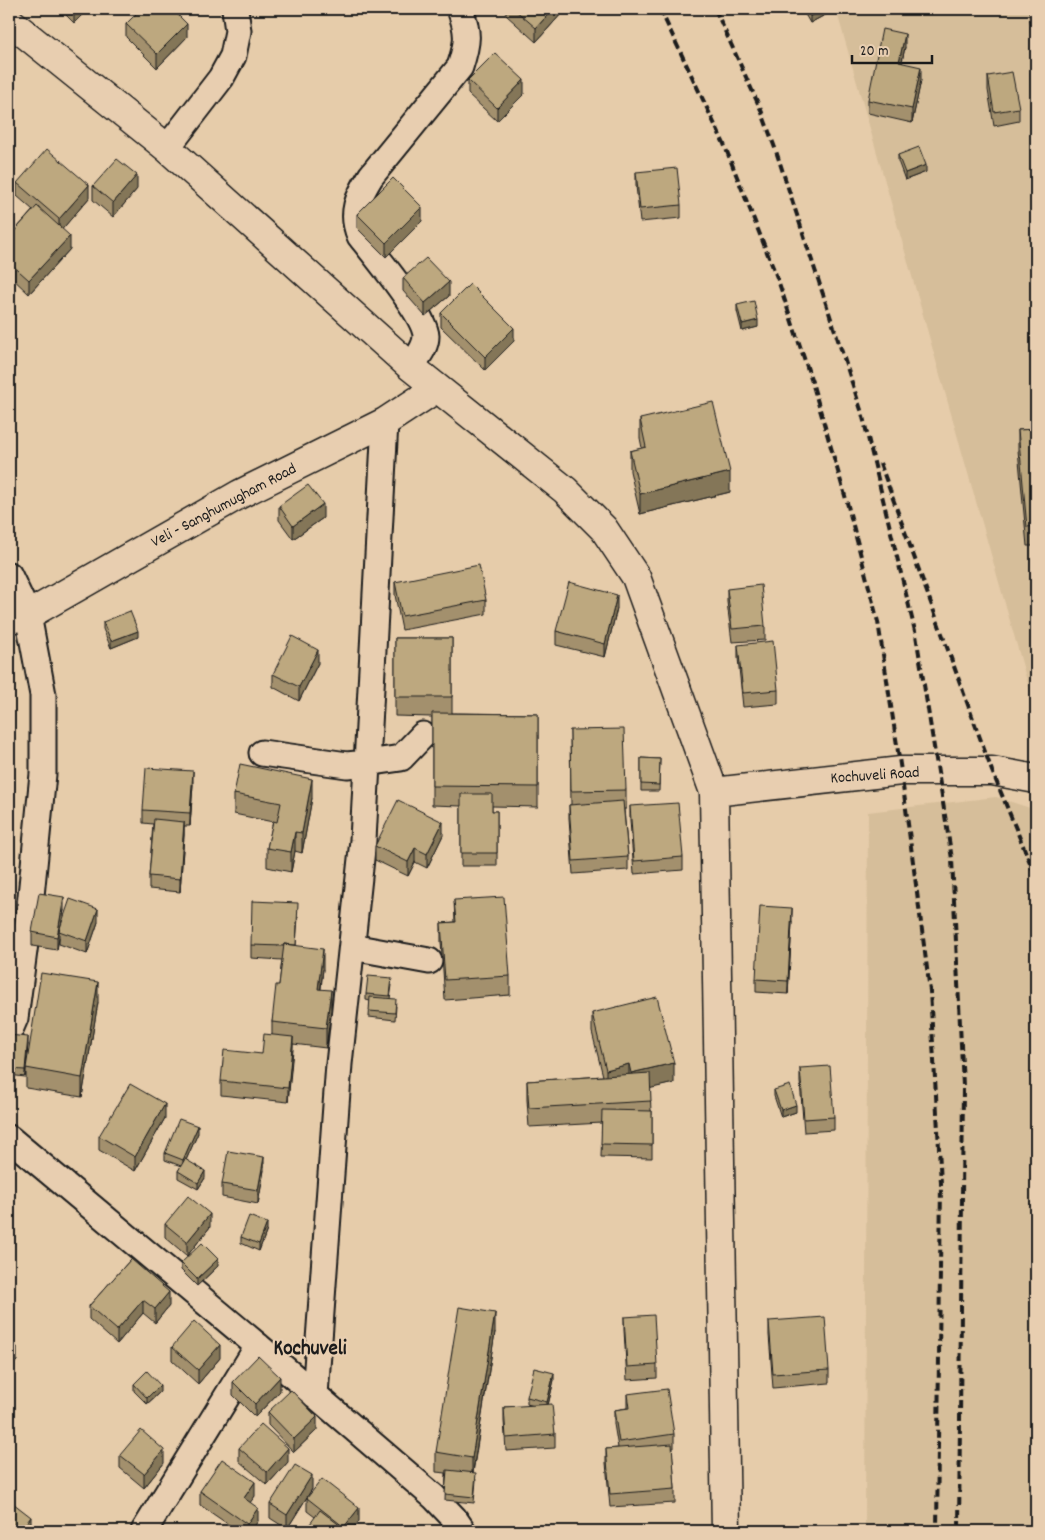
<svg xmlns="http://www.w3.org/2000/svg" width="1045" height="1540" font-family="Dekko,sans-serif">
	<style>
		.built { fill: #d6be9a }
		.lines { fill: none; stroke-linecap: round; stroke-linejoin: round }
		.street-casing { stroke: #1c1c1c; stroke-width: 29 }
		.secondary-casing { stroke: #1c1c1c; stroke-width: 31 }
		.street { stroke: #e8ceb0; stroke-width: 25 }
		.secondary { stroke: #e8ceb0; stroke-width: 28 }
		.rail { stroke: #1c1c1c; stroke-width: 4; stroke-dasharray: 8 4; stroke-linecap: butt }
		.wall { fill: #a3906d; stroke: #1c1c1c }
		.shaded-wall { fill: #847659; stroke: #1c1c1c }
		.building { fill: #bda87f; stroke: #1c1c1c }
		.labels { text-anchor: middle; dominant-baseline: central; stroke-width: 4.5; stroke-linejoin: round; paint-order: stroke }
		.street-label { font-size: 16px; fill: #1c1c1c; stroke: #e8ceb0 }
		.district-label { font-size: 21px; font-weight: bold; fill: #1c1c1c; stroke: #e8ceb0 }
	</style>
	<rect width="100%" height="100%" fill="#e6ccaa"/>
	<filter id="ink" filterUnits="userSpaceOnUse"><feTurbulence type="fractalNoise" baseFrequency=".02" numOctaves="2"/><feDisplacementMap in="SourceGraphic" scale="10" xChannelSelector="R" yChannelSelector="G"/><feConvolveMatrix kernelMatrix="1 2 1 2 8 2 1 2 1" color-interpolation-filters="sRGB"/></filter>
	<g filter="url(#ink)">
		<path class="built" d="M836,9H1036V704L1033,702Z
			M996,797L1036,810V1531H865L868,812Z"/>
		<g class="lines">
			<defs>
				<path id="street" d="M167,148L221,78L233,56L238,31L235,9
					M411,367C417,357 426,348 426,336C425,315 375,255 360,236C350,213 358,197 371,176L460,67C468,42 469,33 460,9
					M9,575L28,615L43,695V774L30,906L15,1018L9,1032
					M262,753L347,765L367,763L401,758L423,735
					M352,947L429,961
					M9,1138L258,1346L434,1497L454,1518L463,1531
					M315,1395L339,1064L363,840L385,422
					M144,1531L258,1346"/>
				<path id="secondary" d="M9,21L167,148L411,367L565,490L604,529L636,577L714,792L726,1531
					M9,619L28,615L240,494L385,422L437,388
					M714,792L901,771H992L1036,779"/>
			</defs>
			<use href="#street" class="street-casing"/>
			<use href="#secondary" class="secondary-casing"/>
			<use href="#street" class="street"/>
			<use href="#secondary" class="secondary"/>
			<path class="rail" d="M660,9L724,144L778,280L812,382L848,506L878,622L901,771L930,991L941,1183L937,1531
				M715,9L761,110L775,148L862,413L916,635L952,859L963,1086L959,1531
				M880,463L992,771L1036,877"/>
		</g>
		<path class="wall" d="M60,9H88L74,23Z
			M506,9H562V13L536,42L506,15Z
			M802,9H836L810,23Z
			M1029,9H1036V49H1033Z
			M126,24L187,37L157,68L126,37Z
			M905,47L902,62L921,80L912,123L868,113V100Z
			M1036,71V142H1035L1031,85V72Z
			M988,76L1019,108V121L994,126L988,90Z
			M468,80L524,94L497,121L468,94Z
			M898,155L926,172L905,180L898,161Z
			M636,172L681,205V218L640,222L636,186Z
			M17,183L89,198L62,229L70,249L29,294L9,275V237L33,210L17,196Z
			M93,186L137,189L113,217L93,200Z
			M357,214L422,221L386,257L357,228Z
			M403,278L449,296L425,316L403,291Z
			M737,305L758,327L742,331L737,311Z
			M441,313L514,341L485,370L441,327Z
			M640,419L730,492L640,514L630,471V451L642,448L640,438Z
			M1036,429V546H1027L1018,450V430Z
			M279,506L323,518L293,539L279,520Z
			M395,582L486,600V614L402,630L395,595Z
			M727,589L765,626V640L732,642L727,602Z
			M617,608L605,657L556,645V631Z
			M103,622L138,637L111,648L103,629Z
			M395,638H452V713L538,714V807L492,806V811H497V866H461V806L432,805V717L395,716Z
			M738,645L778,690V704L743,707L738,658Z
			M318,663L299,701L273,687V674Z
			M570,730L626,790V809H624L628,857V870L573,874L569,818V805H571Z
			M641,758L660,759L659,791H641Z
			M193,784L190,826H184V835L180,892L149,889V876L153,824L143,823V810Z
			M234,794L312,798L302,853L295,851L291,872L267,867V848L273,822L234,814Z
			M630,806L683,857V870L634,874L630,820Z
			M443,835L427,868L415,862L408,876L375,860V846Z
			M454,900L510,976V995L445,1000L441,942V923L455,922Z
			M64,910L61,926L98,922L87,954L59,944V937L57,950L32,946V932Z
			M298,917L296,945L323,969L321,989L331,1010L326,1048L293,1044L288,1102L221,1095V1081L262,1054L272,1035V1022L279,985L282,960L251,958V945Z
			M792,922L788,994L756,992V979Z
			M392,985L390,999L396,1006L395,1020L369,1017L370,1001L366,1000V994Z
			M98,1002L82,1097L26,1088V1068Z
			M592,1013L674,1083L650,1088L651,1111H652V1158L601,1157L602,1123L529,1127L527,1100V1081L603,1076L592,1032Z
			M9,1035L28,1044L25,1077L9,1075Z
			M800,1068L834,1117V1130L804,1132L800,1082Z
			M774,1090L796,1112L781,1117L774,1096Z
			M165,1118L135,1171L99,1150V1136Z
			M198,1133L186,1160L205,1178L198,1189L178,1178V1171L181,1166L165,1160V1153Z
			M264,1170L258,1204L222,1197V1184Z
			M165,1224L210,1227L187,1256L165,1237Z
			M267,1230L259,1251L241,1243V1237Z
			M131,1259L169,1306L155,1323L143,1313L117,1344L89,1319V1306Z
			M181,1263L218,1266L197,1286L181,1270Z
			M624,1317L657,1365V1378L627,1380L624,1330Z
			M769,1321L829,1370V1383L773,1388L769,1335Z
			M495,1332L473,1473L476,1480L474,1503L445,1500L446,1473L436,1472V1452Z
			M172,1347L220,1358L198,1384L172,1360Z
			M554,1380L548,1405L555,1434V1448L506,1451L504,1421V1407L534,1406L527,1404V1397Z
			M233,1382L280,1391L255,1417L233,1395Z
			M134,1384L160,1392L147,1404L134,1391Z
			M627,1394L674,1434V1448H672L675,1489V1503L610,1507L606,1463V1449L618,1448L614,1424V1410L627,1408Z
			M268,1412L317,1430L294,1452L268,1425Z
			M239,1448L288,1462L267,1485L239,1461Z
			M120,1455L164,1463L144,1488L120,1468Z
			M312,1489L287,1529L270,1518V1504Z
			M200,1491L255,1496L250,1502L258,1521L251,1531H238L200,1505Z
			M307,1498L359,1521L351,1531L315,1517L307,1511Z"/>
		<path class="shaded-wall" d="M75,9H88L74,23V10Z
			M553,9H562V13L536,42V28Z
			M824,9H836L810,23V16Z
			M187,24V37L157,68V54Z
			M905,34V47L899,75V62Z
			M921,67V80L912,123V109Z
			M524,80V94L497,121V108Z
			M926,165V172L905,180V173Z
			M137,175V189L113,217V203Z
			M89,185V198L59,233V219Z
			M422,207V221L386,257V243Z
			M70,236V249L29,294V280Z
			M449,282V296L425,316V303Z
			M758,320V327L742,331V324Z
			M514,328V341L485,370V357Z
			M730,472V492L640,514V494Z
			M323,504V518L293,539V526Z
			M617,595V608L605,657V644Z
			M138,631V637L111,648V641Z
			M318,650V663L299,701V687Z
			M193,771V784L190,826V813Z
			M312,779V798L302,853V833Z
			M184,822V835L180,892V879Z
			M443,822V835L427,868V854Z
			M295,832V851L291,872V852Z
			M415,848V862L408,876V862Z
			M64,897V910L60,931H59V937L57,950V937Z
			M792,908V922L788,994V981Z
			M98,909V922L87,954V941Z
			M323,949V969L318,1008V989Z
			M98,982V1002L82,1097V1078Z
			M331,990V1010L326,1048V1028Z
			M28,1037V1044L25,1077V1070Z
			M293,1037V1050L288,1102V1088Z
			M674,1063V1083L631,1093V1073Z
			M629,1064V1084L606,1089V1070Z
			M165,1104V1118L135,1171V1157Z
			M796,1105V1112L781,1117V1110Z
			M198,1126V1133L183,1167V1160Z
			M264,1157V1170L258,1204V1190Z
			M205,1171V1178L198,1189V1183Z
			M210,1214V1227L187,1256V1242Z
			M267,1223V1230L259,1251V1244Z
			M218,1259V1266L197,1286V1279Z
			M169,1292V1306L155,1323V1309Z
			M143,1300V1313L117,1344V1330Z
			M495,1313V1332L472,1477V1458Z
			M220,1345V1358L198,1384V1370Z
			M17,1347V1361L9,1369V1355Z
			M12,1372V1385L9,1389V1376Z
			M554,1373V1380L547,1409V1402Z
			M280,1377V1391L255,1417V1404Z
			M160,1385V1392L147,1404V1398Z
			M317,1417V1430L294,1452V1439Z
			M288,1448V1462L267,1485V1472Z
			M164,1450V1463L144,1488V1474Z
			M312,1475V1489L287,1529V1515Z
			M255,1482V1496L244,1511V1498Z
			M258,1508V1521L251,1531H247V1524Z
			M359,1508V1521L351,1531H344V1527Z
			M31,1517V1531H20Z"/>
		<path class="building" d="M141,9H172L187,24L157,54L126,24Z
			M514,9H553L536,28Z
			M806,9H824L810,16Z
			M1031,9H1036V29L1033,30Z
			M882,29L905,34L899,62L921,67L912,109L868,100Z
			M495,53L524,80L497,108L468,80Z
			M1036,71V128H1035L1031,72Z
			M1012,72L1019,108L994,112L988,76Z
			M919,147L926,165L905,173L898,155Z
			M47,149L89,185L59,219L17,183Z
			M117,159L137,175L113,203L93,186Z
			M677,168L681,205L640,209L636,172Z
			M393,178L422,207L386,243L357,214Z
			M37,206L70,236L29,280L9,262V237Z
			M426,258L449,282L425,303L403,278Z
			M470,284L514,328L485,357L441,313Z
			M754,301L758,320L742,324L737,305Z
			M713,402L730,472L640,494L630,451L646,447L640,419Z
			M1036,429V526L1027,527L1018,430Z
			M308,485L323,504L293,526L279,506Z
			M479,565L486,600L402,616L395,582Z
			M569,582L617,595L605,644L556,631Z
			M761,585L765,626L732,629L727,589Z
			M130,611L138,631L111,641L103,622Z
			M292,636L318,650L299,687L273,674Z
			M395,638H452V697H395Z
			M773,641L778,690L743,693L738,645Z
			M432,713L538,714V787L432,786Z
			M624,729L626,790L571,791L570,730Z
			M641,758L660,759L659,785L641,784Z
			M240,764L312,779L302,833L295,832L291,852L267,848L273,821L277,822L281,803L234,794Z
			M146,768L193,771L190,813L143,810Z
			M461,794H492V811H497V853H461Z
			M398,800L443,822L427,854L415,848L408,862L375,846Z
			M623,801L628,857L573,861L569,805Z
			M678,803L683,857L634,861L630,806Z
			M154,819L184,822L180,879L149,876Z
			M39,893L64,897L57,937L32,932Z
			M504,897L510,976L445,980L441,923L456,922L454,900Z
			M70,899L98,909L87,941L59,931Z
			M252,901L298,903L296,945L284,944L283,946L251,945Z
			M760,906L792,908L788,981L756,979Z
			M284,944L323,949L318,989L331,990L326,1028L272,1022L276,985H279Z
			M41,973L98,982L82,1078L26,1068Z
			M368,976L392,978L390,996L366,994Z
			M370,997L396,999L395,1013L369,1011Z
			M657,997L674,1063L631,1073L629,1064L606,1070L592,1013Z
			M264,1034L293,1037L288,1088L221,1081L224,1050L262,1054Z
			M9,1035L28,1037L25,1070L9,1069Z
			M830,1066L834,1117L804,1119L800,1068Z
			M650,1073L651,1101L529,1108L527,1081Z
			M130,1084L165,1104L135,1157L99,1136Z
			M790,1085L796,1105L781,1110L774,1090Z
			M602,1110L652,1111V1145L601,1144Z
			M179,1119L198,1126L183,1160L165,1153Z
			M228,1151L264,1157L258,1190L222,1184Z
			M185,1159L205,1171L198,1183L178,1171Z
			M188,1196L210,1214L187,1242L165,1224Z
			M249,1216L267,1223L259,1244L241,1237Z
			M202,1243L218,1259L197,1279L181,1263Z
			M131,1259L169,1292L155,1309L143,1300L117,1330L89,1306Z
			M459,1307L495,1313L472,1458L436,1452Z
			M654,1315L657,1365L627,1367L624,1317Z
			M825,1317L829,1370L773,1374L769,1321Z
			M194,1321L220,1345L198,1370L172,1347Z
			M9,1339L17,1347L9,1355Z
			M258,1356L280,1377L255,1404L233,1382Z
			M534,1368L554,1373L547,1402L527,1397Z
			M9,1370L12,1372L9,1376Z
			M147,1371L160,1385L147,1398L134,1384Z
			M667,1389L674,1434L619,1442L614,1410L629,1408L627,1394Z
			M291,1390L317,1417L294,1439L268,1412Z
			M552,1404L555,1434L506,1438L504,1407Z
			M261,1424L288,1448L267,1472L239,1448Z
			M141,1430L164,1450L144,1474L120,1455Z
			M672,1444L675,1489L610,1494L606,1449Z
			M222,1459L255,1482L244,1498L258,1508L247,1524L200,1491Z
			M295,1465L312,1475L287,1515L270,1504Z
			M447,1470L476,1473L474,1497L445,1494Z
			M322,1479L359,1508L344,1527L307,1498Z
			M9,1500L31,1517L20,1531H9Z
			M320,1510L346,1530L345,1531H305Z
			M366,1526L373,1531H362Z"/>
	</g>
	<g class="labels">
		<g class="street-label">
			<text transform="translate(224 506) rotate(-28)">Veli - Sanghumugham Road</text>
			<text transform="translate(875 776) rotate(-4)">Kochuveli Road</text>
		</g>
		<g class="district-label">
			<text x="310" y="1350">Kochuveli</text>
		</g>
	</g>
	<rect width="1045" height="1540" fill="none" stroke="#e8ceb0" stroke-width="30"/>
	<rect x="15" y="15" width="1015" height="1510" fill="none" stroke="#1c1c1c" stroke-width="2" filter="url(#ink)"/>
	<path d="M852 55v8h80v-8" fill="none" stroke="#1c1c1c" stroke-width="2.5"/>
	<text x="860" y="55" font-size="15" fill="#1c1c1c" stroke="#e8ceb0" stroke-width="4" paint-order="stroke">20 m</text>
</svg>
